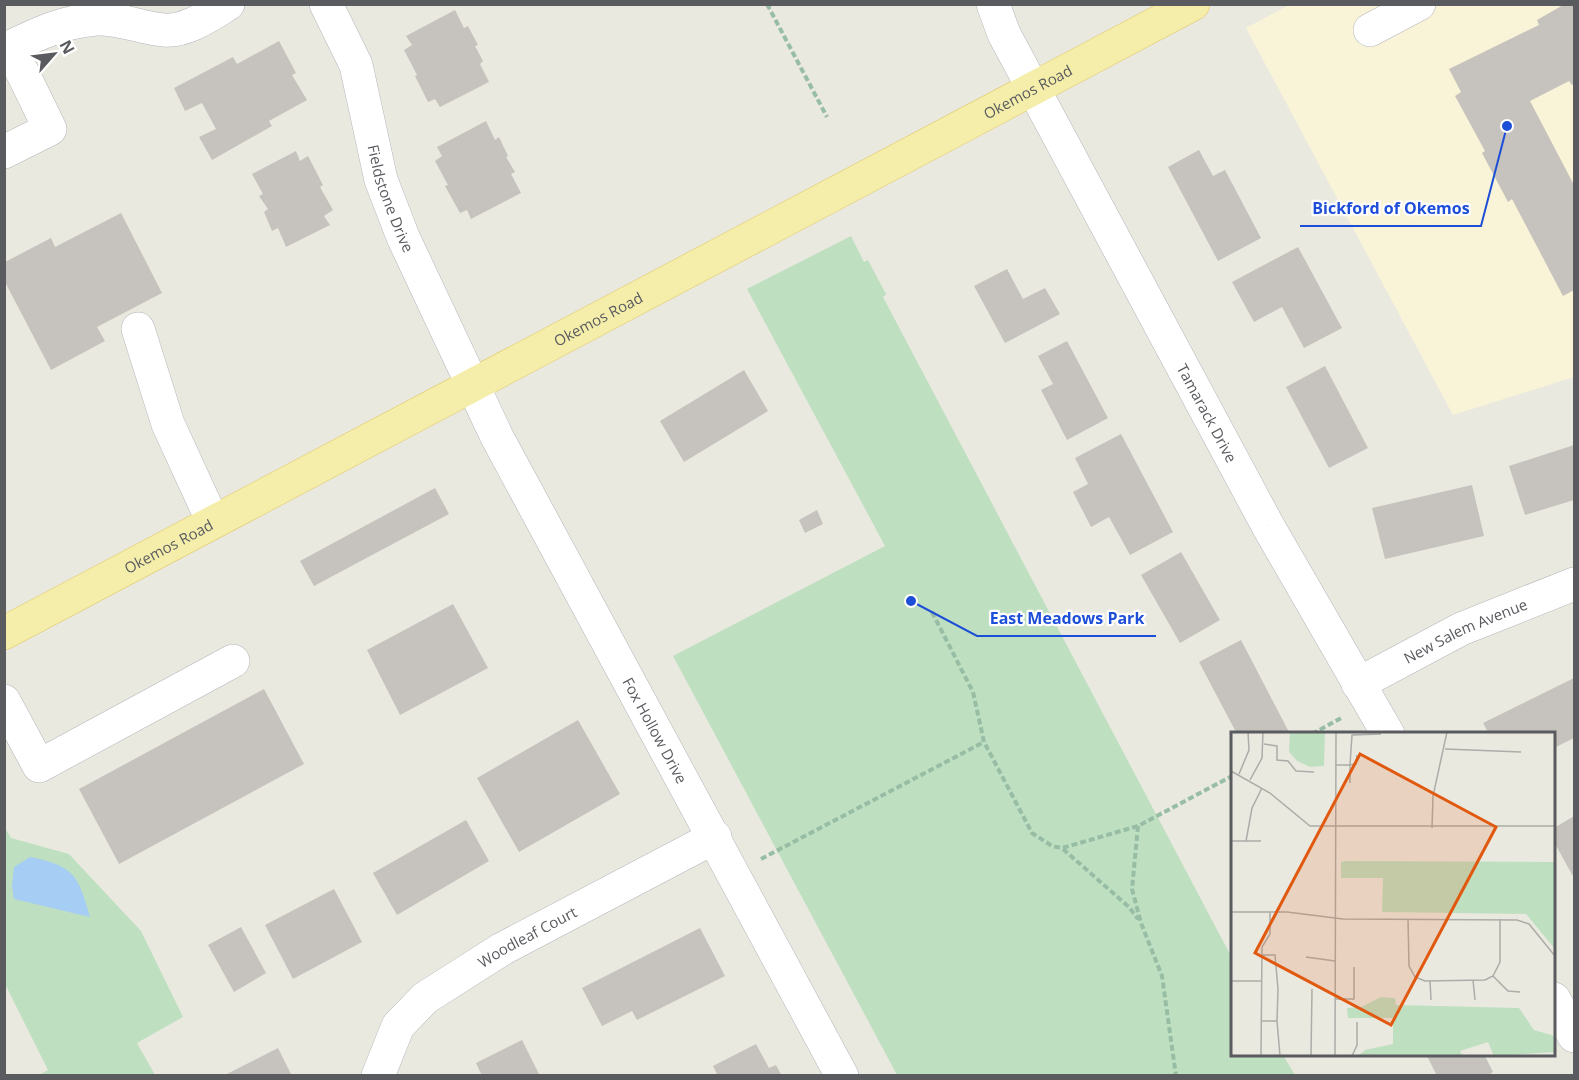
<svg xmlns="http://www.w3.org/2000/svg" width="1579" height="1080" font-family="'Open Sans',sans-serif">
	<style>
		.commercial { fill: #f9f3d7 }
		.green { fill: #bfdfc1 }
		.water { fill: #a6cdf4 }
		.building { fill: #c6c2bd }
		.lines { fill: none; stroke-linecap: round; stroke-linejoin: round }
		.minor-casing { stroke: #b3b5b9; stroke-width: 34 }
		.major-casing { stroke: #e0c663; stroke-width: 34 }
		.path { stroke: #98bda5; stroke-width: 4; stroke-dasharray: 6 3; stroke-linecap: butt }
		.minor { stroke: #fff; stroke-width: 33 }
		.major { stroke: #f5eeab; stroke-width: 33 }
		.labels { text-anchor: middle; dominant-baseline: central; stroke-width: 4.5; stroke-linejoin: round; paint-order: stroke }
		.street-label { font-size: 15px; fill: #595b5f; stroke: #fff }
		.inset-road { fill: none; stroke: #acaca8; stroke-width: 1.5 }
		.view { fill: #e15910; fill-opacity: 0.15; stroke: #e15910; stroke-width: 3 }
		.inset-edge { fill: none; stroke: #595b5f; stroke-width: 3 }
		.leader { fill: none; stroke: #1d4ed8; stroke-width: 2 }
		.callout-dot { fill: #1d4ed8; stroke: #fff; stroke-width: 2 }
		.callout-label { font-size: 16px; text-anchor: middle; font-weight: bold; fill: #1d4ed8; stroke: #fff; stroke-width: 4.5; stroke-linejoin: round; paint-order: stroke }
	</style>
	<rect width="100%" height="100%" fill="#eae9e0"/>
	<path class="commercial" d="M1289,5H1574V377L1453,415L1246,28Z"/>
	<path class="green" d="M851,236L864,262L868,260L886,294L883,297L1232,958V1054L1283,1055L1295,1075H897L673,656L885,546L747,289Z
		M4,826L11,838L69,854L141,931L183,1017L137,1043L155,1075H39L48,1070L5,984Z"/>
	<path class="water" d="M30,857C74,866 78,875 90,917L14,899L12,886L14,867Z"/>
	<path class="building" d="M1565,4H1574V84L1572,85L1569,81L1530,101L1574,185V290L1563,296L1512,199L1508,202L1482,153L1485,151L1455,96L1461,92L1449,69L1539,25L1537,20Z
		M455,10L464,28L468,26L478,45L475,46L483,61L480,64L489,82L440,107L435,99L428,102L415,76L417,75L404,50L412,45L406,36Z
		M279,41L296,73L292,75L307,100L269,121L272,126L212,160L199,137L216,129L202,103L185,111L174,88L233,57L237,64Z
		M486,121L495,140L499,137L508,156L506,157L515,172L511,174L521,193L471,219L467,210L460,213L445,186L448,185L435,161L442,156L437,147Z
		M1199,150L1213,176L1225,170L1261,238L1218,261L1168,167Z
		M296,151L300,161L308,156L323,185L320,187L333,210L324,216L330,225L286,247L278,228L272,231L264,212L268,209L259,196L263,194L252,174Z
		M121,213L162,293L97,327L105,341L51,370L5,282V262L51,238L55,247Z
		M1298,247L1342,328L1304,348L1282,307L1254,322L1232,282Z
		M1007,269L1023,299L1045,288L1060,314L1005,343L974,286Z
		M1067,341L1108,418L1067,440L1041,390L1053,384L1038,356Z
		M1325,366L1368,448L1329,468L1286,387Z
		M744,370L768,411L684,462L660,421Z
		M1121,434L1173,532L1130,555L1109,517L1091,527L1073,492L1088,484L1075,458Z
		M1574,445V500L1525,515L1509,466Z
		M1472,485L1484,536L1385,559L1372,508Z
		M435,488L449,514L314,586L300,561Z
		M817,510L823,524L805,533L799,520Z
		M1181,552L1220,620L1180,643L1141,575Z
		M453,604L488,668L400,715L367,650Z
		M1241,640L1290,734H1237L1199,662Z
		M1574,678V738L1554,748V734H1489L1483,723Z
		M264,689L304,764L119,864L79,789Z
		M578,720L620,794L519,852L477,778Z
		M1574,816V878L1554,842V828Z
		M466,820L489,861L397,915L373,873Z
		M334,889L362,942L293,979L265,925Z
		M241,927L266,973L234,992L208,945Z
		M700,928L725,976L637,1020L632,1011L602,1026L582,988Z
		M522,1040L540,1076H482L476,1063Z
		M756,1044L769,1068L776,1065L782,1076H718L713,1066Z
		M278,1048L292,1076H223Z
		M1426,1054H1484L1493,1072L1487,1076H1437Z"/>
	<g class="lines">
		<defs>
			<g id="minor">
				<path id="s1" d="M326,4L356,65L381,180L403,237L497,437L842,1076"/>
				<path id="s2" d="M993,4L1004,34L1268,526L1388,734"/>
				<path d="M1370,30L1419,4"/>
				<path d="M4,50C36,35 60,22 96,19C121,18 143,29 164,30C186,32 210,15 228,4"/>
				<path d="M4,152L50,129L10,47"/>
				<path d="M138,329L168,424L213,522"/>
				<path id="s3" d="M1358,684L1461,629L1574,584"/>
				<path d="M4,701L39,766L233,661"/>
				<path d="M1554,999L1574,1036"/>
				<path id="s4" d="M378,1076L398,1026L425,998L502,949L715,837"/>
			</g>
			<g id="major">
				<path id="s5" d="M4,633L1193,4"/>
			</g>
		</defs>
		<use href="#minor" class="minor-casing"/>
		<use href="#major" class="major-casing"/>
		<path class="path" d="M767,4L827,117
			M932,612L973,692L984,742L1032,833L1052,846L1062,848L1138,826L1232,776
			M1312,734L1343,717
			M1138,826L1132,889L1141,923L1162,976L1176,1076
			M1063,849L1129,907L1138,919
			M761,859L984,742"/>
		<use href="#minor" class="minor"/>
		<use href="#major" class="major"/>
	</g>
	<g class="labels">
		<g class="street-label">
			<text stroke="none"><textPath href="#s5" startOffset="1158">Okemos Road</textPath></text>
			<text stroke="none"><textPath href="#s1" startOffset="206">Fieldstone Drive</textPath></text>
			<text stroke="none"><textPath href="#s5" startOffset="672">Okemos Road</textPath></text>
			<text stroke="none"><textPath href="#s2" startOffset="462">Tamarack Drive</textPath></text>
			<text stroke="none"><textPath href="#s5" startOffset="186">Okemos Road</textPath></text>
			<text stroke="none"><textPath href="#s3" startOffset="120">New Salem Avenue</textPath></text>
			<text stroke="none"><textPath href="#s1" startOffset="801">Fox Hollow Drive</textPath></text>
			<text stroke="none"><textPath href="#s4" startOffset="212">Woodleaf Court</textPath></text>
		</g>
	</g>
	<g transform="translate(1231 732)">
		<rect width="324" height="324" fill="#eae9e0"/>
		<path d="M59,0H94L93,34L79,35L66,29L58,20ZM115,129L324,130V217L295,182L151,180L152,146H110V130ZM150,265L164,266L165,273L288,276L303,298L324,304V320L263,324L257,310L229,319L231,324H127L134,318L162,312V286H117L116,276L130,275Z" fill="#bfdfc1"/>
		<path class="inset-road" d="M33,12L46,14V28L57,29L65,39L83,40M214,17L290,20M104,33H119L121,3L150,2M0,39L39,61L79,94H324M8,42L18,18L17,0M19,48L31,26L32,0M119,51V33L125,32L126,23M201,96L202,64L216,0M0,109H30M15,109L21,76L31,56M0,180H56L112,187L286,188L298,192L324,224M177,187L178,234L184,245L194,249L254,248L262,244L269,230V187M75,225L104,229M262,244L277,259L289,260M242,248L244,268M0,249H30M199,249L200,268M104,267H123V235M30,289H46L47,257L44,223H31M46,289L49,324M30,324L31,215L39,202V180M80,324L81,257M104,324L105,0M121,324L126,313V290"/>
		<path class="view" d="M129,22L265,95L160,293L24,221Z"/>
		<rect width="324" height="324" class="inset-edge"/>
	</g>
	<path class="leader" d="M1507 126L1481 226H1300M911 601L977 636H1156"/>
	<g class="callout-dot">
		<circle cx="1507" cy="126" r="6"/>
		<circle cx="911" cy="601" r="6"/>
	</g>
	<g class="callout-label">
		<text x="1391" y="214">Bickford of Okemos</text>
		<text x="1067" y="624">East Meadows Park</text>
	</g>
	<rect width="1579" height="1080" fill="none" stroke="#595b5f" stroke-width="12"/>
	<g transform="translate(54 54) rotate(62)" stroke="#ffffff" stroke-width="4.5" paint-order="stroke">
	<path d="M0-4.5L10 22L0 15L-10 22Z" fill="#595b5f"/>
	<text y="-9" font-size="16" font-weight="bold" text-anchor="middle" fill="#595b5f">N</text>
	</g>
</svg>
